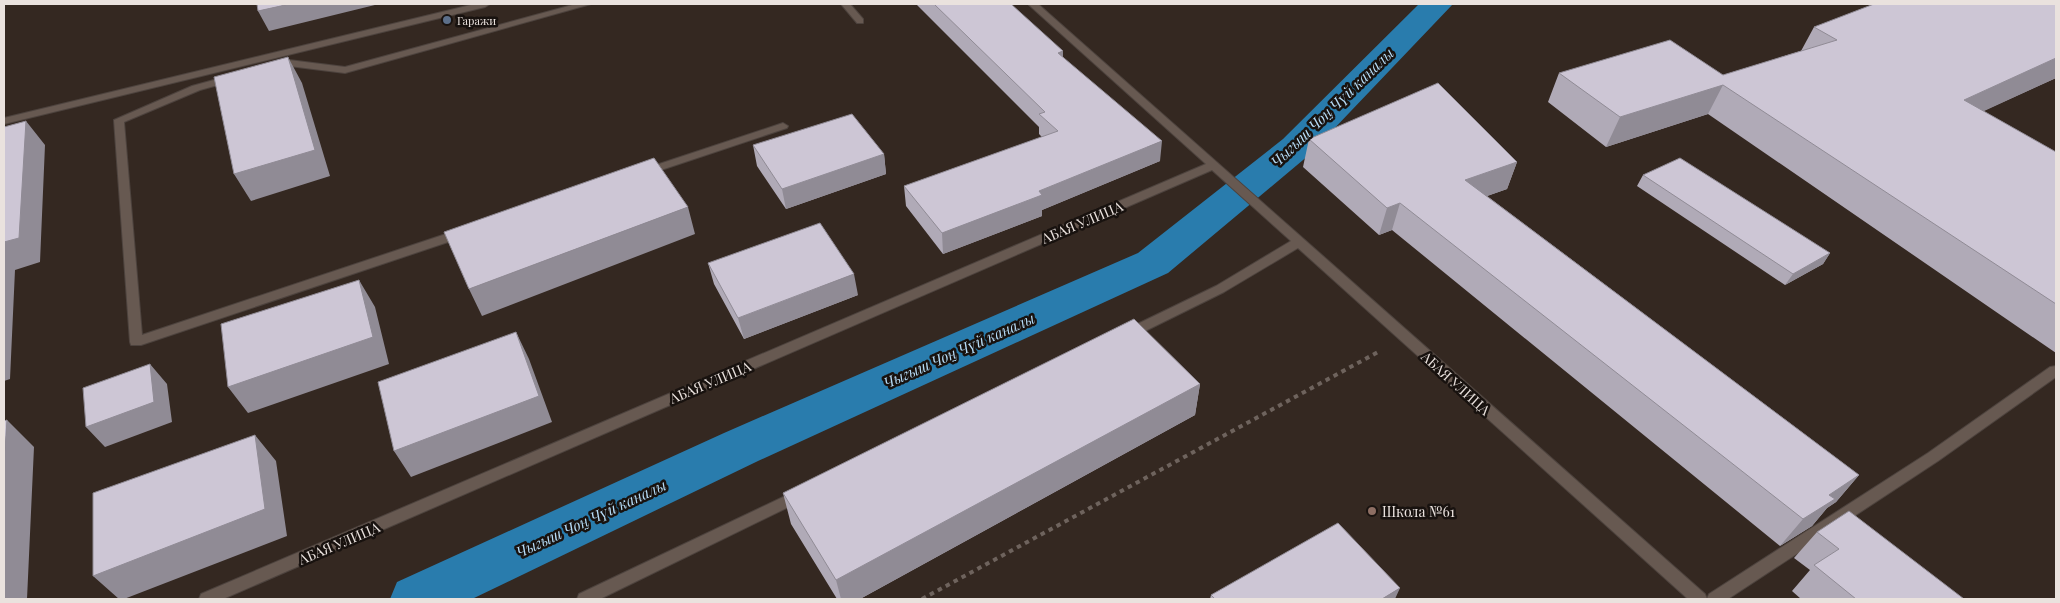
<svg xmlns="http://www.w3.org/2000/svg" width="2060" height="603" font-family="'Playfair Display',serif">
	<style>
		.lines { fill: none; stroke-linecap: round; stroke-linejoin: round }
		.canal { fill: #297cad; fill-rule: evenodd }
		.minor-casing { stroke: #4d433e; stroke-width: 2 }
		.path { stroke: #6e635d; stroke-width: 4; stroke-dasharray: 4.5 4.5; stroke-linecap: butt }
		.minor { fill: #675951; fill-rule: evenodd }
		.wall { fill: #b0aab7 }
		.shaded-wall { fill: #908b95 }
		.building { fill: #cdc6d5; stroke: #908b95 }
		.service-dot { fill: #5c6f8a; stroke: #18120f; stroke-width: 2 }
		.education-dot { fill: #8d6e63; stroke: #18120f; stroke-width: 2 }
		.labels { text-anchor: middle; dominant-baseline: central; stroke-width: 5; stroke-linejoin: round; paint-order: stroke }
		.far-poi-label { font-size: 11px; fill: #eae2de; stroke: #18120f; text-anchor: start }
		.street-label { font-size: 14px; fill: #eae2de; stroke: #18120f }
		.poi-label { font-size: 14px; fill: #eae2de; stroke: #18120f; text-anchor: start }
		.water-label { font-size: 15px; font-style: italic; fill: #b6dcf7; stroke: #18120f }
	</style>
	<rect width="100%" height="100%" fill="#342821"/>
	<g class="lines">
		<path class="canal" d="M1419,4H1453L1309,155L1168,273L758,461L472,599H390L397,582L724,433L1138,253L1283,139Z"/>
		<defs>
			<path id="minor" d="M475,4H490L485,7L4,124V118Z
				M576,4H591L345,73L289,66L276,69L271,66L289,60L345,67Z
				M841,4H850L863,19V23H857Z
				M1028,4H1038L1705,594L1707,599H1688L1298,248L1224,292L1133,337H1123L1122,334L1123,331L1216,286L1291,241L1212,170L223,599H199L201,594L1206,164Z
				M232,75L236,76V80L200,90L124,122L142,335L458,230L462,229L468,233L466,236L141,345H131L130,342L114,120L192,86Z
				M783,123L788,126L787,128L649,174H641L639,172L641,170Z
				M2056,366V377L1938,461L1728,599H1707L1709,594L1928,453L2050,367Z
				M800,489L805,491L807,495L805,499L600,599H577L579,594Z"/>
		</defs>
		<use href="#minor" class="minor-casing"/>
		<path class="path" d="M922,599L1380,351"/>
		<use href="#minor" class="minor"/>
	</g>
	<path class="wall" d="M916,4H1011L1063,57L1160,161L1042,210V216L943,254L906,206L904,186L1042,137L1039,134V127Z
		M2056,4V78L1983,111L2056,152V353L1708,114L1606,147L1548,102L1559,73L1723,75L1801,51L1814,27Z
		M1309,139L1517,162L1507,189L1487,196L1859,475L1836,502L1827,508L1812,526L1780,546L1392,230L1379,235L1303,167Z
		M753,145L884,154L886,174L786,209L757,166Z
		M1643,175L1830,253L1823,264L1785,285L1637,186Z
		M708,263L858,295L744,339L714,284Z
		M1200,384L1195,415L860,599H837L791,524L783,493Z
		M1817,532L1964,599H1801L1792,591L1810,570L1794,558Z
		M1211,595L1395,599H1210Z"/>
	<path class="shaded-wall" d="M290,4H379L269,31L258,11Z
		M1063,51V70L1058,53Z
		M288,57L302,83L330,176L251,201L234,174Z
		M2056,58V78L1943,130L1964,100Z
		M1723,85L1708,114L1606,147L1620,117Z
		M26,121L45,145L40,262L15,270L10,379L4,381V242Z
		M1162,141L1160,161L1042,210V216L943,254L942,233L1039,191Z
		M884,154L886,174L786,209L782,189Z
		M1517,162L1507,189L1456,207L1465,180Z
		M1400,203L1392,230L1379,235L1387,208Z
		M688,207L695,234L482,316L469,289Z
		M1830,253L1823,264L1785,285L1793,274Z
		M854,274L858,295L744,339L738,318Z
		M359,280L375,307L389,364L248,413L228,387Z
		M516,332L529,359L552,422L411,477L394,451Z
		M150,364L167,384L172,422L105,447L86,427Z
		M1200,384L1195,415L860,599H841L836,580Z
		M7,420L34,447L27,599H4V466Z
		M255,435L276,461L287,536L124,599H119L93,576Z
		M1859,475L1836,502L1827,508L1812,526L1780,546L1803,519L1829,495Z
		M1400,588L1395,599H1382Z"/>
	<path class="building" d="M257,4H290L258,11Z
		M934,4H1011L1063,51L1058,53L1162,141L1039,191L1042,195L942,233L904,186L1058,131L1039,114L1045,112Z
		M1874,4H2056V58L1964,100L2056,152V304L1723,85L1620,117L1559,73L1670,40L1723,75L1837,40L1814,27Z
		M288,57L315,150L234,174L214,77Z
		M1438,83L1517,162L1465,180L1859,475L1829,495L1835,499L1803,519L1400,203L1387,208L1309,139Z
		M852,114L884,154L782,189L753,145Z
		M26,121L19,238L4,242V127Z
		M654,158L688,207L469,289L444,232Z
		M1680,158L1830,253L1793,274L1643,175Z
		M820,223L854,274L738,318L708,263Z
		M359,280L373,337L228,387L221,324Z
		M1134,319L1200,384L836,580L783,493Z
		M516,332L539,396L394,451L378,382Z
		M150,364L154,402L86,427L83,388Z
		M7,420L4,466V421Z
		M255,435L265,509L93,576V493Z
		M1849,511L1964,599H1856L1814,565L1839,549L1817,532Z
		M1338,523L1400,588L1382,599H1215L1211,595Z"/>
	<circle class="service-dot" cx="447" cy="20" r="5"/>
	<circle class="education-dot" cx="1372" cy="511" r="5"/>
	<g class="labels">
		<g class="far-poi-label">
			<text x="457" y="20">Гаражи</text>
		</g>
		<g class="street-label">
			<text transform="translate(1082 222) rotate(-23)">АБАЯ УЛИЦА</text>
			<text transform="translate(710 382) rotate(-23)">АБАЯ УЛИЦА</text>
			<text transform="translate(1456 383) rotate(42)">АБАЯ УЛИЦА</text>
			<text transform="translate(339 543) rotate(-23)">АБАЯ УЛИЦА</text>
		</g>
		<g class="poi-label">
			<text x="1382" y="511">Школа №61</text>
		</g>
		<g class="water-label">
			<text transform="translate(1332 107) rotate(-44)">Чыгыш Чоң Чүй каналы</text>
			<text transform="translate(959 350) rotate(-24)">Чыгыш Чоң Чүй каналы</text>
			<text transform="translate(591 518) rotate(-25)">Чыгыш Чоң Чүй каналы</text>
		</g>
	</g>
	<rect width="2060" height="603" fill="none" stroke="#eae2de" stroke-width="10"/>
</svg>
